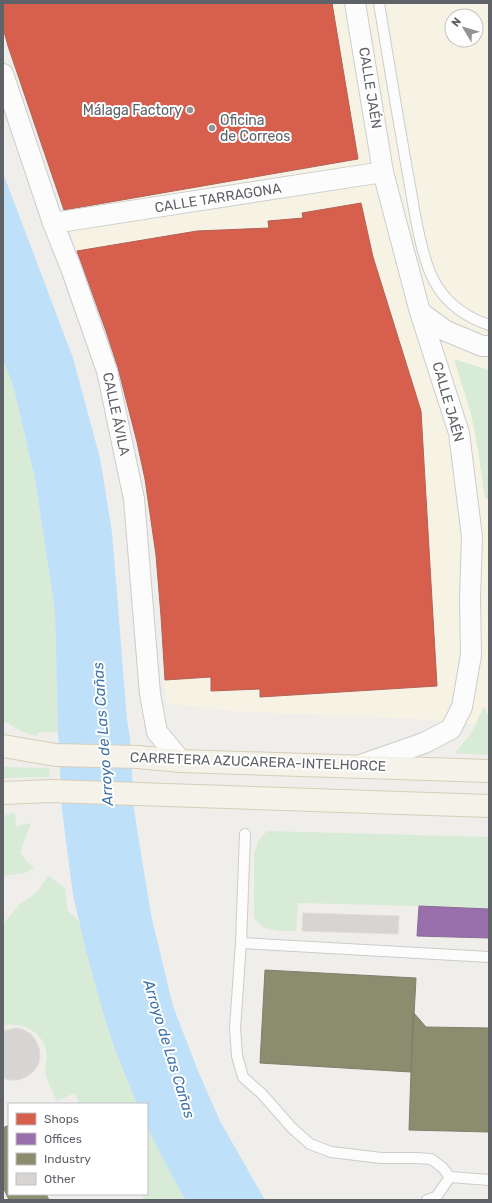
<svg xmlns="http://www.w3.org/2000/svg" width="492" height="1203" font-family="Rubik,sans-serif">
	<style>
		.commercial { fill: #f7f3e4; fill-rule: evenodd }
		.green { fill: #d8ebd6 }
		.water { fill: #bfe0f9 }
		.shops { fill: #d6604d; stroke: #b26155 }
		.offices { fill: #9970ab; stroke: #886c97 }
		.industry { fill: #8c8c6e; stroke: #7e806c }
		.building { fill: #d6d5d3; stroke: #deddd9 }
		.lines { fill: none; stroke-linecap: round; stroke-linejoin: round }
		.service-casing { stroke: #cbcccc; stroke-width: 12 }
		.minor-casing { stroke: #cbcccc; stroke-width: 22 }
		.primary-casing { stroke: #d7ceb8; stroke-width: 24 }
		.service { stroke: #fdfcfc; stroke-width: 10 }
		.minor { stroke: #fdfcfc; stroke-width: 20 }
		.primary { stroke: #f4f2e9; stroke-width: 22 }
		.poi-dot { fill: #919496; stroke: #fff; stroke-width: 1.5 }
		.labels { text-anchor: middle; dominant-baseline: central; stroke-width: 4; stroke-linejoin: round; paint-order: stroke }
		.street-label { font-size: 14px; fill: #5f6368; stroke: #fff }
		.poi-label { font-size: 14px; fill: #5f6368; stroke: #fff; text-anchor: end }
		.water-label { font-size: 15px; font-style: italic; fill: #4174aa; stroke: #fff }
	</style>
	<rect width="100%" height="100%" fill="#efeeea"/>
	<path class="commercial" d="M3,3H489V726L419,719L231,711L166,703L161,616L156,555L145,479L137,442L118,368L106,331L77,251L8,46L3,28ZM452,16H476V40H452Z"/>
	<path class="green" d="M3,359L14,389L35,479L55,611L58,732H38L37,736L23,732L3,721Z
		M454,359L489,370V499H485L478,450L471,414Z
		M484,706L489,718V755L455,753L471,734Z
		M3,767L49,768L50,777L3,778Z
		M15,813L16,826L31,823L20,852L28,863L34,868L25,873L3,876V816Z
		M267,831L489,837V909L419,906L298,903L296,931H280L264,928L254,918V854L259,840Z
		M48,876L65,888L68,911L79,921L103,1013L115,1050L137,1104H80L75,1093L57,1101C53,1093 48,1084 46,1075C44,1067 48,1059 46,1050C42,1031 22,1022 3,1025V924L19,905L37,892Z
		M147,1127L174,1180L186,1200H144L142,1194H147Z"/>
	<path class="water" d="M3,173L73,358L100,458L112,532L127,720L130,737L134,810L151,915L173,1006L198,1071L220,1121L265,1200H186L174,1180L147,1127V1104H137L115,1050L103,1013L85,947L73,895L62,810L58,732L55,611L35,479L14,389L3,359Z"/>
	<path class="shops" d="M3,3H332L358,159L64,210L8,46L3,28Z
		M361,203L373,257L421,411L437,686L260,697V689L211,691V677L165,680L161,616L156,555L145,479L137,442L118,368L106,331L77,251L197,231L269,228L268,221L303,218L302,213Z"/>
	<path class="offices" d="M419,906L489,909V938L417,936Z"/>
	<path class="industry" d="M265,970L416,978L411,1072L260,1063Z
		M413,1012L426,1027L489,1028V1132L409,1130Z
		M9,1125V1194H46L49,1200H9L3,1187V1128Z"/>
	<path class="building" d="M303,913L399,916L398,934L302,931Z
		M16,1028L24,1030L31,1034L36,1041L39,1048L40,1057L38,1065L33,1072L26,1077L18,1080H9L3,1078V1031Z"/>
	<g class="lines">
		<defs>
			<path id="service" d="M379,3C389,64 399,125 410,186C415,214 422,263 437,286C449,305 468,318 489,325
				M245,834L241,943L235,1028L237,1056L243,1077L262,1094L292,1128L310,1144L331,1152L381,1158H415L431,1159L442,1167L450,1177
				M241,943L489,957
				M427,1200L436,1197L450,1177L489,1180"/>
			<path id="minor" d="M355,3L383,172L420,312L459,433L472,537L470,598L471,655L462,707L451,729L424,743L358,766
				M3,74L53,223L71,268L107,371L134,499L150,694L157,732L181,761
				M53,223L383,172
				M420,312L446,331L482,346H489"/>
			<path id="primary" d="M3,746L56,755L138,757L181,761L489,771
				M3,793L50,791L489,806"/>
		</defs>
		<use href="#service" class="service-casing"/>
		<use href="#minor" class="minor-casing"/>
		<use href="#primary" class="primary-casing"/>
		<use href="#service" class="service"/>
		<use href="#minor" class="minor"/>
		<use href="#primary" class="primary"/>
	</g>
	<g class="poi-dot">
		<circle cx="190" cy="110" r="4"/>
		<circle cx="212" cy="128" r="4"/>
	</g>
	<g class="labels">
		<g class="street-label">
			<text transform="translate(370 88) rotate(81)">CALLE JAÉN</text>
			<text transform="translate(218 198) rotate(-9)">CALLE TARRAGONA</text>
			<text transform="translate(448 402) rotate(74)">CALLE JAÉN</text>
			<text transform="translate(116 414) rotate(78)">CALLE ÁVILA</text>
			<text transform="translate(258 762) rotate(2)">CARRETERA AZUCARERA-INTELHORCE</text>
		</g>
		<g class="poi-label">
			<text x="182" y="110">Málaga Factory</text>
			<text x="220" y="120" text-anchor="start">Oficina<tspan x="220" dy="16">de Correos</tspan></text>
		</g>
		<g class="water-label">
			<text transform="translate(103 734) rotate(-94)">Arroyo de Las Cañas</text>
			<text transform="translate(169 1049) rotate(73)">Arroyo de Las Cañas</text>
		</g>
	</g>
	<rect width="492" height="1203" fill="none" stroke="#5f6368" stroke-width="8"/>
	<rect x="8" y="1103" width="140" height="92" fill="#ffffff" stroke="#bfc1c3"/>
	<rect x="16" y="1113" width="20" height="12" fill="#d6604d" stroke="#bfc1c3"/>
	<text x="44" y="1123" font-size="12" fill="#5f6368">Shops</text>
	<rect x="16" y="1133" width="20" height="12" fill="#9970ab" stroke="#bfc1c3"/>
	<text x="44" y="1143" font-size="12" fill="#5f6368">Offices</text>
	<rect x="16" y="1153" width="20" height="12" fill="#8c8c6e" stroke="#bfc1c3"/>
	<text x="44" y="1163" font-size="12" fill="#5f6368">Industry</text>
	<rect x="16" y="1173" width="20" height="12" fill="#d6d5d3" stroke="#bfc1c3"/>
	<text x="44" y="1183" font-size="12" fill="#5f6368">Other</text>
	<g transform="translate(464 28) rotate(308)"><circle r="19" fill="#ffffff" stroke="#bfc1c3"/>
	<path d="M0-3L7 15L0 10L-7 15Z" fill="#919496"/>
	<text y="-6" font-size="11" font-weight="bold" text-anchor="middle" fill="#5f6368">N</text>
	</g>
</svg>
